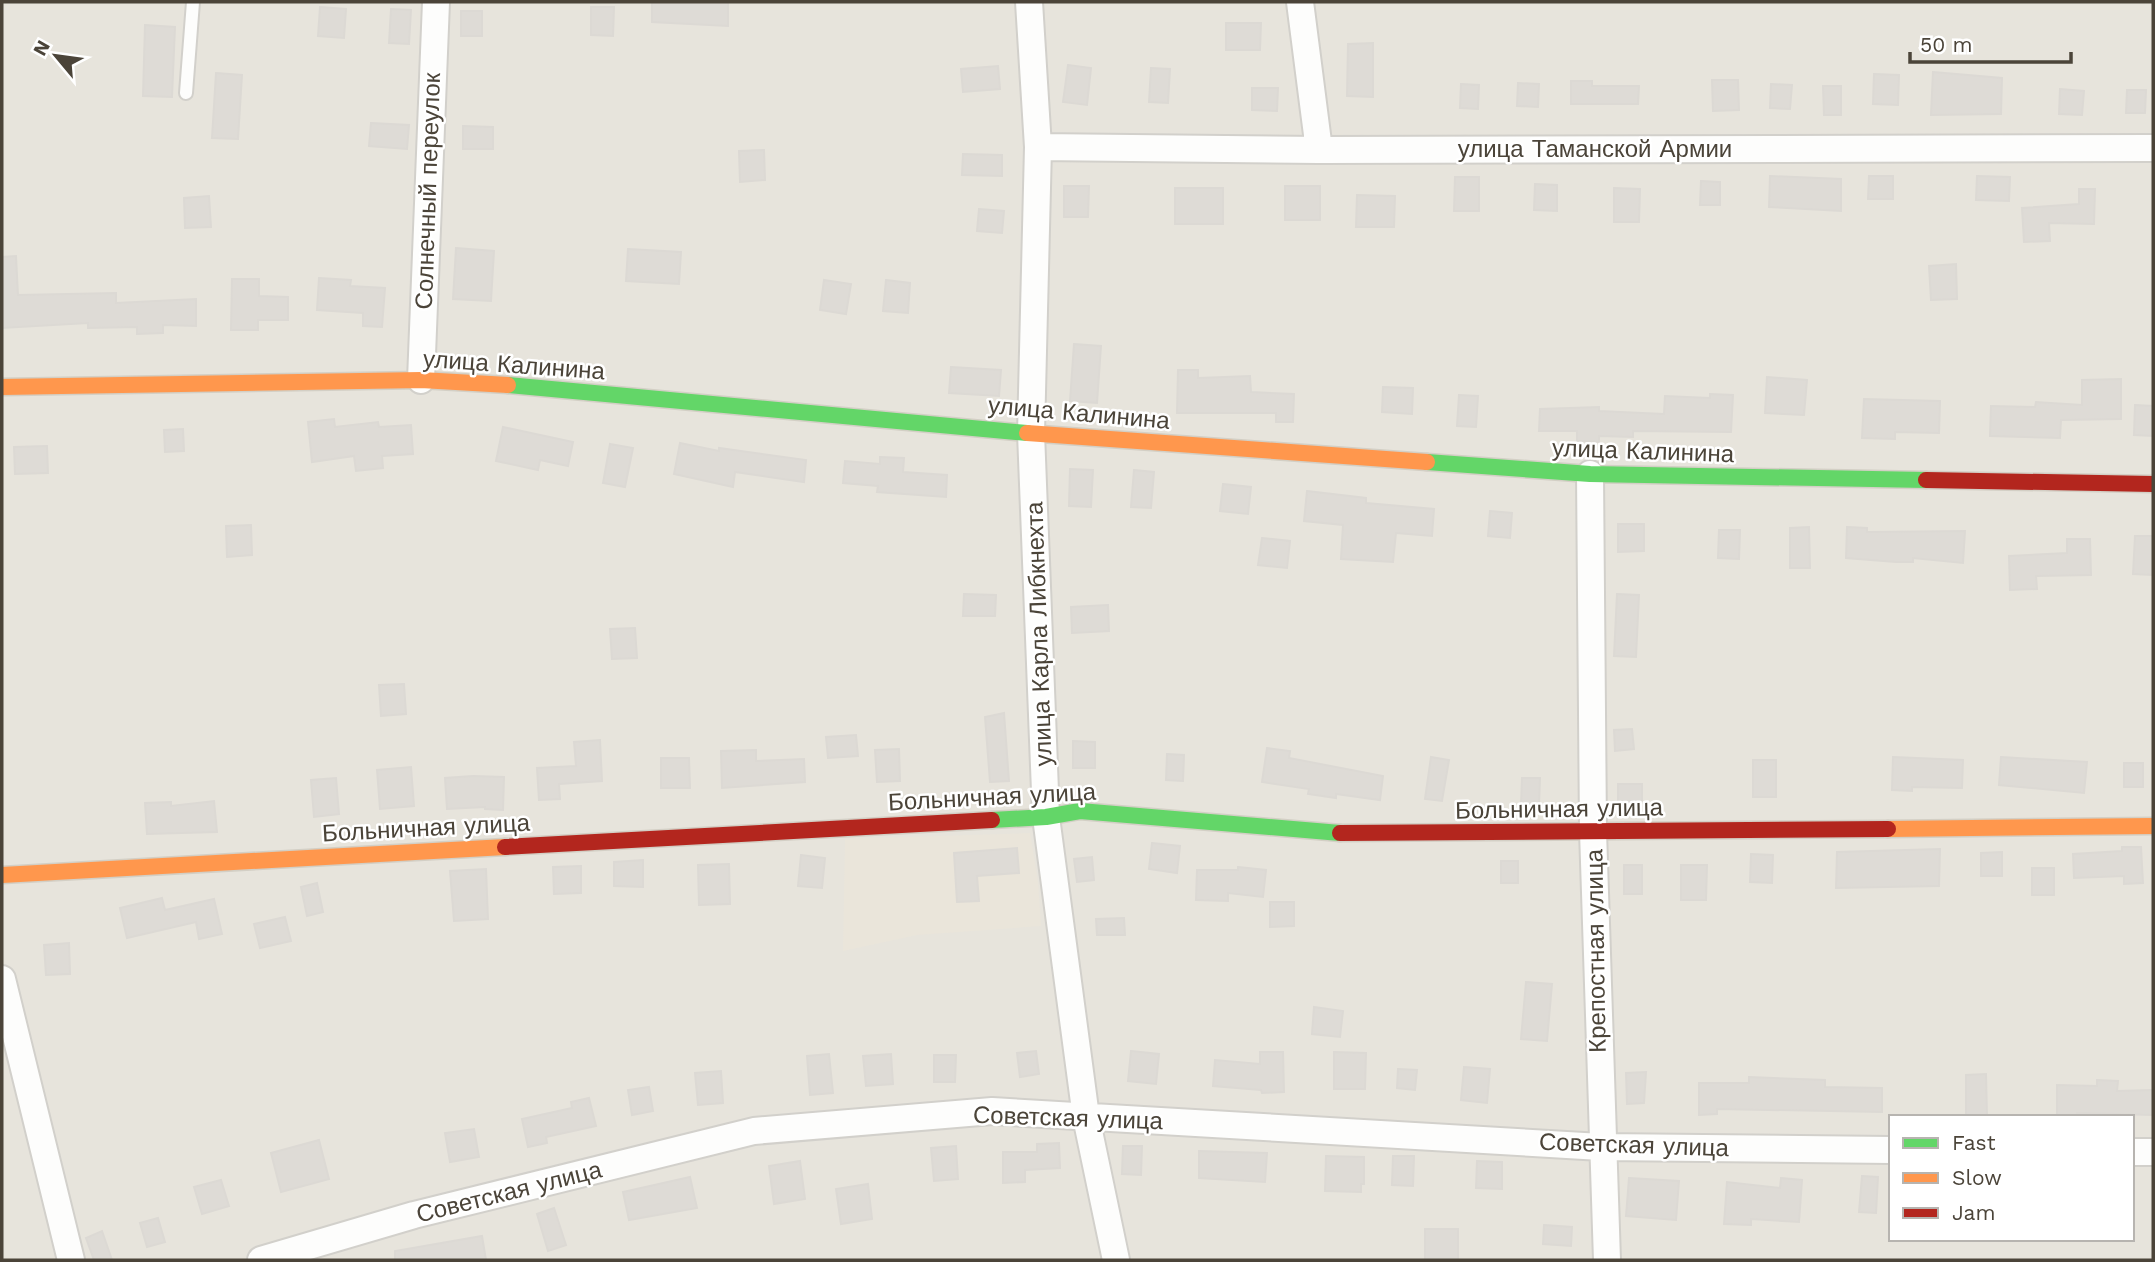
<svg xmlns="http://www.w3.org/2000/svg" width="2155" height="1262" font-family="'Work Sans',sans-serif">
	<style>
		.residential { fill: #e7e4dc; fill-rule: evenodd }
		.education { fill: #eae5da }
		.building { fill: #dedbd6; stroke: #dcd9d4; stroke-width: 2 }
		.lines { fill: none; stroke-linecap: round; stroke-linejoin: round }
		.lane-casing { stroke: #d2d0cb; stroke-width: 16 }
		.street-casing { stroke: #d2d0cb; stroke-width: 30 }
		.fast-casing { stroke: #d3cfc5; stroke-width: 19 }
		.slow-casing { stroke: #d3cfc5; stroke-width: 19 }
		.jam-casing { stroke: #d3cfc5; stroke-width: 19 }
		.lane { stroke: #fdfdfc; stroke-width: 12 }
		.street { stroke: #fdfdfc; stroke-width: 26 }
		.fast { stroke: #63d668; stroke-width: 16 }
		.slow { stroke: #ff974d; stroke-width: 16 }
		.jam { stroke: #b3261e; stroke-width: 16 }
		.labels { text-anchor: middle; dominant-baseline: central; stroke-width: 5; stroke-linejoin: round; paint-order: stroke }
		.street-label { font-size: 24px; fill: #4b4439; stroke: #fff }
	</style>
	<rect width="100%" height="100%" fill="#f4f2ee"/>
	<path class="residential" d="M2,2H2153V1260H2ZM1891,1117H2132V1239H1891Z"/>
	<path class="education" d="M1030,833L1038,882L1041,926L917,935L843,951L845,839Z"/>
	<path class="building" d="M652,2H728V26L652,22Z
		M320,7L346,9L344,38L318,36Z
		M591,7H614L613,36L591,35Z
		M391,9L411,10L409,44L389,43Z
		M461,11H482V36H461Z
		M1226,23H1261L1260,50H1226Z
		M145,25L175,27L172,97L143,96Z
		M1373,43V97L1347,96L1348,44Z
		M1068,65L1091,68L1087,105L1063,102Z
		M998,66L1000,89L963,92L961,69Z
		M1151,68L1170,69L1168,103L1149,102Z
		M1933,72L2002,78L2001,114L1931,115Z
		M216,73L242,75L238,139L212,138Z
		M1874,74L1899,75L1898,105L1873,104Z
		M1712,80H1738L1739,110L1713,111Z
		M1571,81H1592V86H1639L1638,104H1571Z
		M1518,83L1539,84L1538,107L1517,106Z
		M1461,84L1479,85L1478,109L1460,108Z
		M1771,84L1792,85L1790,109L1770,108Z
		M1823,86H1841V115H1824Z
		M1252,88H1278L1277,111L1252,110Z
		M2060,89L2084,91L2082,115L2059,114Z
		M2127,90H2146L2145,113H2126Z
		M371,123L409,125L407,149L369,146Z
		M463,126L493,127V149H463Z
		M764,150L765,180L740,182L739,151Z
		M963,154L1002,155V176L962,175Z
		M1770,176L1841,179V211L1769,207Z
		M1869,176H1893V199H1868Z
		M1977,176L2010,177L2009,201L1976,200Z
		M1455,177H1479V211H1454Z
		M1701,181L1720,182V205H1700Z
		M1535,184L1557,185V211L1534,210Z
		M1064,186H1089L1088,217H1064Z
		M1285,186H1320V220H1285Z
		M1175,188H1223V224H1175Z
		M1614,188L1640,189L1639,222H1614Z
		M2079,189H2095L2094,224L2049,223L2050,241L2024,242L2022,208L2079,204Z
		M1357,195L1395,196L1394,227H1356Z
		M209,196L211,227L185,228L184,198Z
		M979,209L1004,211L1002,233L977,231Z
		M456,248L494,251L491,301L453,299Z
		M628,249L681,252L679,284L626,281Z
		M16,256L18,295L116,293V303L196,299V326L163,325V333L137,334V327L88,328V323L2,328V257Z
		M1956,264L1957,299L1931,300L1929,266Z
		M319,278L351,280L350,286L385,288L382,327L363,326V313L317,310Z
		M232,279H259V296L288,297V320H258V330H231Z
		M824,280L851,284L846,314L820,310Z
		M886,280L910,283L908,313L883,311Z
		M1074,344L1101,346L1097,403L1070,401Z
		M951,367L1001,370L999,396L949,393Z
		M1178,370H1198V378L1250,376L1251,392L1294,394L1293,422H1276V413H1177Z
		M1767,377L1807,380L1804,415L1765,413Z
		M2121,379V419L2061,420L2060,438L1990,436L1991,406L2035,407L2036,402L2082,405V380Z
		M1383,387L1413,388L1412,414L1382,412Z
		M1710,394L1733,395L1731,432L1633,431V437L1599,436V442L1577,441V431H1539L1540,409L1599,407V411L1664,414L1665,396L1710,398Z
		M1459,395L1478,396L1476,427L1457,426Z
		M1864,399L1940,401L1939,433L1895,432V439L1862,438Z
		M2135,405L2153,406V436L2134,435Z
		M334,419L335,427L378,422L379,427L411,425L413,454L382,456L383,468L356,471L354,456L312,462L308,422Z
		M503,427L573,442L568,466L540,460L538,470L496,461Z
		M183,429L184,451L165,452L164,430Z
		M680,443L719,451V448L806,460L804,482L735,472L733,487L674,474Z
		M610,444L633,448L625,487L603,483Z
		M47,446L48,473L15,474L14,447Z
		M880,457L904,458L903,472L947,475L946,497L877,492L878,486L843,483L845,461L880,464Z
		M1070,469L1093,470L1091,507L1069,506Z
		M1134,470L1154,472L1151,508L1131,507Z
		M1223,484L1251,487L1248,514L1220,511Z
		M1307,491L1366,498V503L1434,509L1432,536L1396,533L1393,562L1341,559L1343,525L1304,521Z
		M1490,511L1512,513L1510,538L1488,536Z
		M1618,524H1644V551L1618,552Z
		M251,525L252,555L227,557L226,526Z
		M1809,527L1810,568H1790V528Z
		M1847,527L1867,528V532L1965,531L1963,563L1913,558V562H1896L1846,558Z
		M1719,530H1740L1739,559L1718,558Z
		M2135,536H2153V575L2133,574Z
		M1262,538L1290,541L1287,568L1258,565Z
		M2067,539H2090L2091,575L2036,576L2037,589L2010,590L2009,556L2067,553Z
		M964,594L996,595L995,616H963Z
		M1617,594L1639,595L1636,657L1614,656Z
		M1108,605L1109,631L1072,633L1071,607Z
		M635,628L637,658L612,659L610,629Z
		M404,684L406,714L381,716L379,685Z
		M1004,713L1009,781L990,782L985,717Z
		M1632,729L1634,749L1615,751L1614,730Z
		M856,735L858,756L828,758L826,737Z
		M600,740L602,781L559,784L560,799L539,800L537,768L576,766L574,742Z
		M1073,741L1095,742V768H1073Z
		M1267,748L1290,751L1289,758L1383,776L1380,800L1336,794V798L1308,794L1309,789L1262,782Z
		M899,749L900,781L877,782L875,750Z
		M756,750V761L804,759L805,782L722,788L721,751Z
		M1167,754L1184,755L1183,781L1166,780Z
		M1431,757L1449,760L1442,801L1425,799Z
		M1893,757L1963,760L1962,788L1912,787V791L1892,790Z
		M2001,757L2087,762L2084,793L1999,785Z
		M661,758H689L690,788H661Z
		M1753,760H1776V797H1753Z
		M2124,763H2143V787H2124Z
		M411,767L414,806L380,809L377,770Z
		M473,776L504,777L503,810L485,809V807L447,809L445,778Z
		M336,778L339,814L314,817L311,780Z
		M1522,778H1540L1539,805H1521Z
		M1618,784H1642V803L1618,804Z
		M214,801L217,832L147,834L145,803L171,802V806Z
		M1152,843L1180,846L1177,873L1149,869Z
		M2122,847H2141L2143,883L2124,884V876L2074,878L2073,854L2122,851Z
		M1017,848L1019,873L977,876L979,901L957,902L954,853Z
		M1940,849L1939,886L1836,888L1837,852Z
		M2002,852V876H1981V853Z
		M1751,854L1773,855L1772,883L1750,882Z
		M801,855L825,858L822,888L798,886Z
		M1092,857L1094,880L1077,882L1074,859Z
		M643,860V887L614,886V862Z
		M1501,861H1518V883H1501Z
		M729,864L730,904L699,905L698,865Z
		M1624,865H1642V894H1624Z
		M1681,865H1707L1706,900H1681Z
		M581,866V893L554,894L553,867Z
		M1238,867L1266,870L1263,897L1228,893V901L1196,900L1197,870H1238Z
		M2032,868H2054V895H2032Z
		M486,869L488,919L454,921L450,871Z
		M317,883L323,912L307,916L301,887Z
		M162,898L165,910L214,899L222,934L199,939L196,922L127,938L120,908Z
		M1270,902H1294V926L1270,927Z
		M285,917L291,941L260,948L254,924Z
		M1124,918L1125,935H1097L1096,919Z
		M69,943L70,974L46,975L44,945Z
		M1526,982L1552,984L1547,1041L1521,1039Z
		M1314,1007L1343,1011L1340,1037L1312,1034Z
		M1036,1051L1039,1074L1020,1077L1017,1053Z
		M1131,1051L1159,1054L1156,1084L1128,1081Z
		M1260,1052H1283L1284,1092L1262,1093L1261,1090L1213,1086L1215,1060L1260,1064Z
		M1334,1052L1366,1053L1365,1089H1334Z
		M829,1054L833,1093L810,1095L807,1056Z
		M891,1054L893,1084L866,1086L863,1056Z
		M934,1055H956L955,1082H934Z
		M1464,1067L1490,1069L1487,1103L1461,1100Z
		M1398,1069L1417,1070L1415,1090L1397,1088Z
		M721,1071L723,1103L698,1105L695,1073Z
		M1646,1072L1644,1103L1627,1104L1626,1073Z
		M1986,1074L1987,1117H1966V1075Z
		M1749,1077L1825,1080V1087L1882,1088V1112L1717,1109V1114L1699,1115V1083H1749Z
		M2097,1080L2118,1081L2117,1091L2153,1090V1115L2077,1113V1116H2057V1085L2097,1086Z
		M649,1087L653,1111L632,1115L628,1090Z
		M589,1098L596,1126L546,1137L547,1143L528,1147L522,1119L572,1108L571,1102Z
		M474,1129L479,1157L450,1162L445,1133Z
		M319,1140L329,1179L281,1192L271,1153Z
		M1059,1143L1060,1168L1025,1170V1182L1003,1183V1152H1037V1144Z
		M956,1146L958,1179L934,1181L931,1148Z
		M1123,1146H1142L1141,1175L1122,1174Z
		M1199,1151L1267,1153L1265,1182L1199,1178Z
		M1326,1156L1364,1157V1184H1361V1192L1325,1191Z
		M1393,1156H1414L1413,1186L1392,1185Z
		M800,1161L805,1199L774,1204L769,1166Z
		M1477,1161L1502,1162V1189L1476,1188Z
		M1862,1176L1878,1177L1876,1213L1859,1212Z
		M690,1177L697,1208L629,1220L623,1192Z
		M1629,1178L1679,1181L1676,1220L1626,1216Z
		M1781,1178L1802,1180L1799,1222L1751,1219V1225L1724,1224L1727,1182L1780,1188Z
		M221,1180L229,1206L202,1214L194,1187Z
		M868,1184L872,1219L841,1224L836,1189Z
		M554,1208L566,1245L548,1251L537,1214Z
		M158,1218L165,1242L147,1247L140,1223Z
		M1544,1225L1572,1227L1571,1246L1543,1244Z
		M1425,1229H1458V1260H1425Z
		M102,1231L112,1260H94L86,1238Z
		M482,1236L486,1260H395V1251Z"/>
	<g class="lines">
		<defs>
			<path id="lane" d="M186,93L193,2"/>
			<path id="street" d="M1029,2L1038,147L1031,433L1046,817L1086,1117L1116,1260
				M1300,2L1319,150
				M1038,147L1319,150L2153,148
				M421,380L436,2
				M1590,474L1593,831L1607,1260
				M2,979L71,1260
				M2132,1152H2153
				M261,1260L414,1215L754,1131L992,1111L1601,1147L1891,1150"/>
			<path id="fast" d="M508,385L1027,433
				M1427,462L1590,474L1926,480
				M992,820L1046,817L1080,811L1340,833"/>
			<path id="slow" d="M2,387L421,380L508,385
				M1027,433L1427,462
				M1888,829L2153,826
				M2,875L505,847"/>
			<path id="jam" d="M1926,480L2153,484
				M1340,833L1888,829
				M505,847L992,820"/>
		</defs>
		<use href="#lane" class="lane-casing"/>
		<use href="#street" class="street-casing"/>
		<use href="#fast" class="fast-casing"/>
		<use href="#slow" class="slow-casing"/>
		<use href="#jam" class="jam-casing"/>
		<use href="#lane" class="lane"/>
		<use href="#street" class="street"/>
		<use href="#fast" class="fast"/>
		<use href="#slow" class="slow"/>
		<use href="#jam" class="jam"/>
	</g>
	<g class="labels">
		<g class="street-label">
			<text x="1595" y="149">улица Таманской Армии</text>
			<text transform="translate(428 191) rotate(-88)">Солнечный переулок</text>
			<text transform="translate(514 365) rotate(4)">улица Калинина</text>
			<text transform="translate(1079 413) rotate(5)">улица Калинина</text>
			<text transform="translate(1643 451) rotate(2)">улица Калинина</text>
			<text transform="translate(1039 634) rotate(-92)">улица Карла Либкнехта</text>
			<text transform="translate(992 797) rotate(-3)">Больничная улица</text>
			<text transform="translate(1559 809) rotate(-1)">Больничная улица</text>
			<text transform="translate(426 828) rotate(-3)">Больничная улица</text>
			<text transform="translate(1596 951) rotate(-91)">Крепостная улица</text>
			<text transform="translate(1068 1118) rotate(2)">Советская улица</text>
			<text transform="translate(1634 1145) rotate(2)">Советская улица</text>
			<text transform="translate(509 1192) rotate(-14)">Советская улица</text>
		</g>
	</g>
	<rect width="2155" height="1262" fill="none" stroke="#4b4439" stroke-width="7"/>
	<rect x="1889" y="1115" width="245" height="126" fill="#ffffff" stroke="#b7b4b0" stroke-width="2"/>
	<rect x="1903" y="1138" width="35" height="10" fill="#63d668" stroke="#b7b4b0" stroke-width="2"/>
	<text x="1952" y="1150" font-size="21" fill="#4b4439">Fast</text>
	<rect x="1903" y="1173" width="35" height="10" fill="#ff974d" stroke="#b7b4b0" stroke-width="2"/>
	<text x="1952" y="1185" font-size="21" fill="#4b4439">Slow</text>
	<rect x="1903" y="1208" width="35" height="10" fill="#b3261e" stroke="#b7b4b0" stroke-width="2"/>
	<text x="1952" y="1220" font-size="21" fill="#4b4439">Jam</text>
	<g transform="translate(56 56) rotate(299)" stroke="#ffffff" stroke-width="5" paint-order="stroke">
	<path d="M0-5L12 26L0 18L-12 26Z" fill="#4b4439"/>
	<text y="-10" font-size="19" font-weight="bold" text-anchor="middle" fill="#4b4439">N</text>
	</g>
	<path d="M1910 52v10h161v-10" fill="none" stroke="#4b4439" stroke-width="3.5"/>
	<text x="1920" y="52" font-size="21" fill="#4b4439" stroke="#ffffff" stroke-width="5" paint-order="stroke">50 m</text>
</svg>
